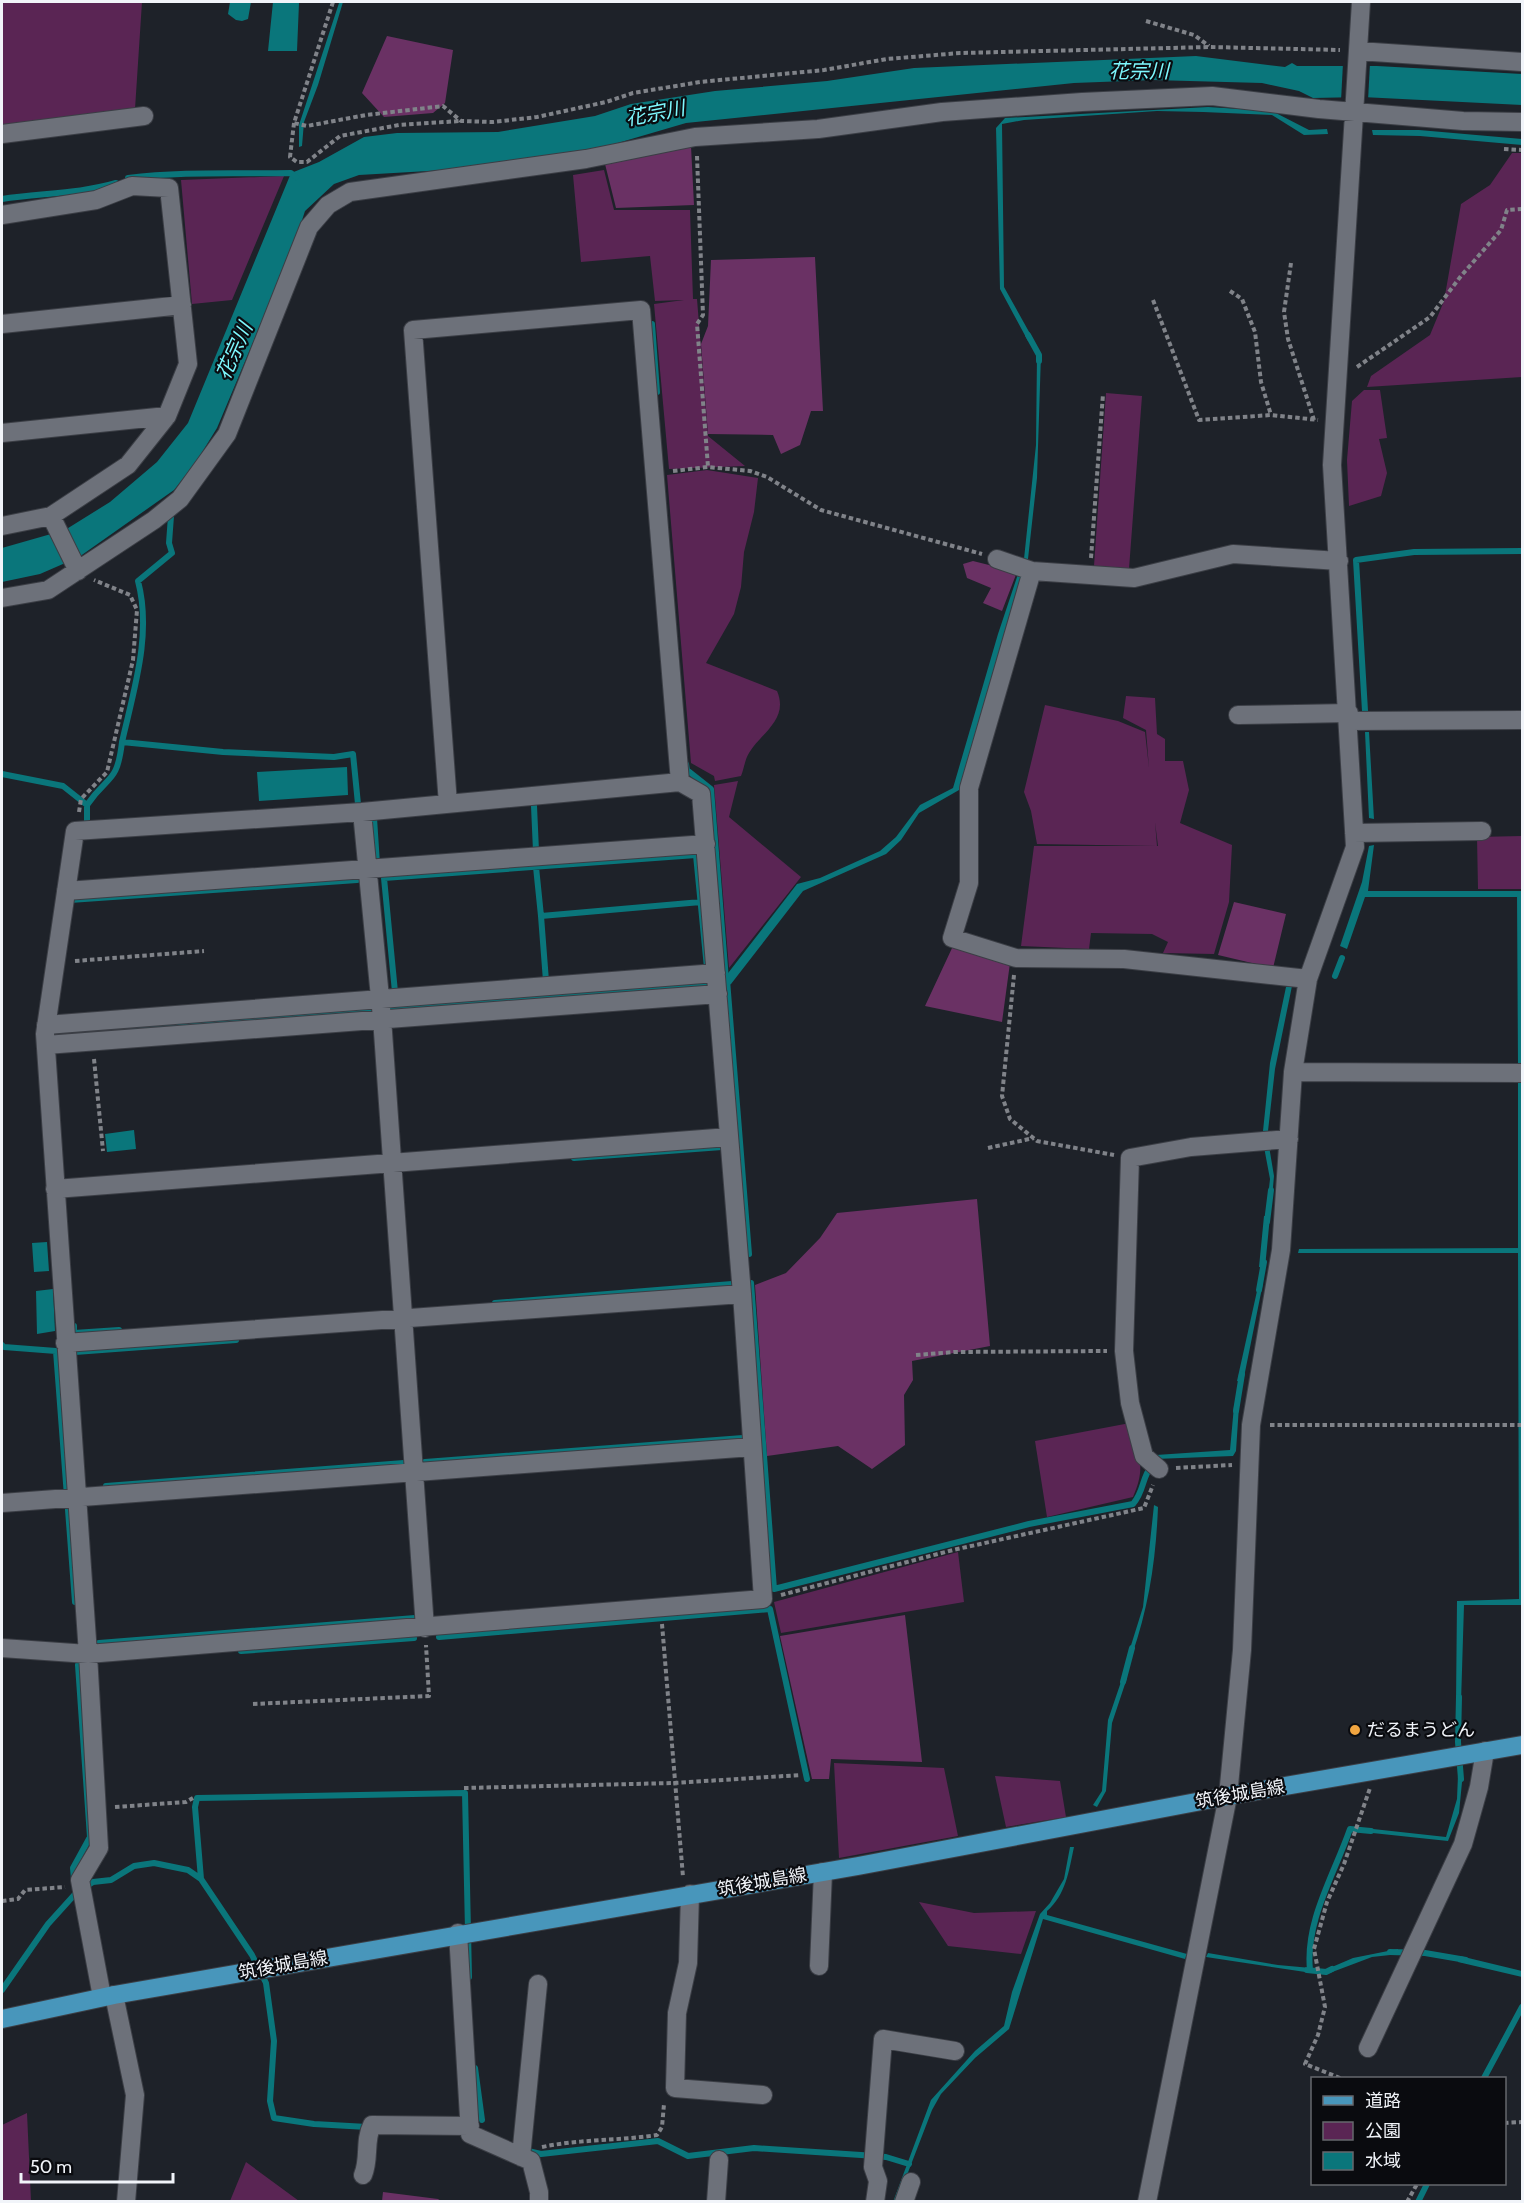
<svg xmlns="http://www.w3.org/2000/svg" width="1524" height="2203" font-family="Cabin,'Noto Sans JP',sans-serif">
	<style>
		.green { fill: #5a2554 }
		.forest { fill: #6a3164 }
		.water { fill: #0a767b }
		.pier { fill: #1e2229 }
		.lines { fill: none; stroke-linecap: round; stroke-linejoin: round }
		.stream { stroke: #0a767b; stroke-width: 6 }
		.minor-casing { stroke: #3b3e45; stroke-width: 20 }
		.major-casing { stroke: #3b3e45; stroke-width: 20 }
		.path { stroke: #808389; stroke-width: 4; stroke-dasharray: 4.5 3; stroke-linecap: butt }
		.minor { stroke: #6d717a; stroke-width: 18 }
		.major { stroke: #4896bb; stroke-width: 18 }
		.poi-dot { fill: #f1a540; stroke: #0a0b0f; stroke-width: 2 }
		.labels { text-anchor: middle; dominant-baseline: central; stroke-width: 4.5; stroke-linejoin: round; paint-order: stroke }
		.poi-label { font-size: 18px; fill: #f1f4f9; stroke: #0a0b0f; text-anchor: start }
		.street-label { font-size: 18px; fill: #f1f4f9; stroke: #0a0b0f }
		.water-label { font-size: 20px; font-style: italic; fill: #7ef8fe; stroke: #0a0b0f }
	</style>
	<rect width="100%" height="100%" fill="#1e2229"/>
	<path class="green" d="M2,2H142L135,109L2,127Z
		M1512,153H1522V377L1367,387L1371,376L1430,335L1444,301L1461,204L1490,185Z
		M604,170L614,210H690L693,299H697L708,436L745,466L669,469L654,304L684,300L655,301L650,256L581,262L573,175Z
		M284,176L232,300L192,304L181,180Z
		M1364,390H1380L1387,438L1379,439L1387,473L1381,496L1349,506L1347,460L1352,401Z
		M1106,393L1142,396L1129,569L1094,566Z
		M707,470L758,478L754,512L744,552L741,587L734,614L706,663L777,691C789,719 762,732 749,753C745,759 744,769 741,776L715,781L714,776L691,763L667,475Z
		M1126,696L1155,698L1157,734L1165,739V761H1183L1189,790L1180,823L1232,845L1229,902L1214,954L1163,953L1168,942L1152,934L1091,933L1089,949L1021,946L1034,846H1158L1155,822L1157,846L1037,844L1031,811L1024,792L1045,705L1118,721L1145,732L1149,768L1146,730L1123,718Z
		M738,781L729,817L801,877L729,968L714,785Z
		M1522,836V889H1478L1477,837Z
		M1130,1423C1138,1454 1147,1466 1133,1497L1047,1517L1035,1441Z
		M958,1552L964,1602L781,1633L774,1602Z
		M834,1763L944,1768L958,1836L839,1858Z
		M995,1776L1060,1781L1066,1817L1006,1827Z
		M919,1902L974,1913L1036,1911L1021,1954L948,1946Z
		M27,2113L31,2201H2V2125Z
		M246,2162L299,2201H230Z"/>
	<path class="forest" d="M387,36L453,50L445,103L433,113L384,117L362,93Z
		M691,146L694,205L616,208L605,164Z
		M815,257L823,411H811L800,445L781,454L773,435L708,434L701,344L708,326L711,260Z
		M973,561L1017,572L1002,611L983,603L991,588L967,578L963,564Z
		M1234,902L1286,914L1273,968L1218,955Z
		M953,946L1010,963L1002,1022L925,1006Z
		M977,1199L990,1346L912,1361L913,1380L904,1395L905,1445L872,1469L838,1446L767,1456L755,1285L786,1273L820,1238L837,1213Z
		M905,1615L922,1762L831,1759L829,1779H812L780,1636Z
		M383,2192L438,2199L441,2201H382Z"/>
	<path class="water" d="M230,2H251L248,19L242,21L236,20L228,14Z
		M273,2H303L299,3L297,51H268Z
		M343,2L318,85L304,122L302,146L299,147V125L339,3Z
		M1196,56L1285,67L1292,63L1297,66H1377L1522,74V105L1362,97L1313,98L1299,91L1262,83L1153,80L1074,83L686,123L587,152L463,169L359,175L334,184L305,211L294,245L217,428L196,462L174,490L79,557L40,574L2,582V548L65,530L110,502L157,462L188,423L291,173L319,162L364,137L397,133L498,132L595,116L631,104L715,91L827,81L914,68Z
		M1208,107L1272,111L1309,130L1327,129L1328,134L1304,135L1272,115L1203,112L1157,111L1024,120L1002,124L1004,287L1033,339L1028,341L1000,289L996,128L1005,118Z
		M1372,130H1419L1522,139V145L1420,136L1373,135Z
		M1041,354L1037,478L1028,559H1024L1036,445L1037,355Z
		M1019,571L1022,573L959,790L919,813L901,840L886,854L803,891L731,984L722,989L53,1039V1030L725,977L797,884L820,878L880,851L896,837L920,805L953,788L998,634Z
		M1365,732H1369L1374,819L1369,818Z
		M347,767L348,795L259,801L257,772Z
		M1374,845L1368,891H1522V897H1365L1347,949L1340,946L1362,882L1369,846Z
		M1292,986L1275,1069L1268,1131H1263L1270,1063L1286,987Z
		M134,1130L136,1149L107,1152L105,1134Z
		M1269,1146L1274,1176L1272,1198L1268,1197L1270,1179L1264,1147Z
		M1264,1216H1270L1265,1268L1259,1267Z
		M47,1242L49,1271L34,1272L32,1243Z
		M1522,1248V1605H1464L1461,1703L1456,1702L1457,1601L1519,1599L1518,1253H1298L1299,1249Z
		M1259,1282L1263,1283L1243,1382L1237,1381Z
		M53,1289L55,1331L37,1334L36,1291Z
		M1234,1406H1239L1236,1451L1233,1456L1155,1459L1156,1455L1230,1450Z
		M1154,1505L1158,1507C1156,1559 1149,1606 1132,1655H1128L1143,1607Z
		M1123,1676L1127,1678L1112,1723L1106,1791L1097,1807L1093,1805L1102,1791L1108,1720Z
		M1463,1772L1459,1813L1448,1841L1363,1832L1364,1828L1446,1837L1457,1799L1458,1775Z
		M1070,1847H1074C1069,1870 1066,1895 1047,1911V1915L1187,1954L1185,1959L1043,1919L1009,2029L975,2058L941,2094L932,2110L897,2201L893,2202L931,2100L975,2051L1004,2026L1012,1992L1040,1914L1050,1903L1064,1879Z
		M1398,1949L1399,1954L1372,1957L1327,1974L1325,1970L1353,1958Z
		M1208,1953L1278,1965L1311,1968L1312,1973L1206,1957Z
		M1460,1956L1522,1971V1977L1458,1962Z"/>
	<path class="pier" d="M1343,63H1370L1368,101H1341Z"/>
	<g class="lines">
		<path class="stream" d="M128,178C182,171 236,174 291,173L296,177
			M2,199C40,193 79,194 116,183
			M652,324L657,392
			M1028,335L1039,355V361
			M171,516L169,543L172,553L138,581C152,634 134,689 122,742L223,752L334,757L353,754L358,804
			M1365,711L1356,560L1414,552L1522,551
			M686,764L687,770L711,789L726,980
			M2,774L63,786L87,805
			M534,806L536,851
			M374,818L377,864
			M87,823V805C108,774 117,785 122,742
			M696,855L707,968L395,992L384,878Z
			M536,867L541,916
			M1520,894L1521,1067
			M70,904V900L357,880
			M1335,976L1342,958
			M727,980L749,1254
			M546,981L541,916L701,902
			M1521,1077V1254
			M574,1158L722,1147
			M1267,1222L1271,1190
			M751,1283L774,1589L1029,1524L1133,1504C1144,1492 1142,1477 1151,1467
			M1259,1290L1264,1262
			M495,1303L732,1284
			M74,1326V1333L119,1330
			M2,1345L4,1347L56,1351L75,1602
			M75,1352L236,1340
			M1236,1411L1242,1374
			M425,1462L743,1438
			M106,1486L404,1463
			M439,1637L770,1609L807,1779
			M99,1643L415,1618
			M241,1651L414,1638
			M1123,1682L1132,1648
			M1459,1697L1458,1742L1461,1779
			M74,1879L73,1868L90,1837L78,1665
			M201,1879L195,1807L197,1798L465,1793L469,1977
			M1390,1952L1425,1953L1466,1960
			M1307,1970L1326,1972L1332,1969
			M1310,1970C1305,1921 1334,1875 1350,1829L1371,1831
			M2,1990L48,1924L76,1893L93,1882L111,1880L134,1866L154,1863L188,1870L201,1879L252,1955L266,1983L274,2041L270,2101L274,2118L314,2124L367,2127
			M475,2068L482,2120
			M1484,2078L1522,2007
			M528,2151L541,2154L658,2141L688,2156L754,2148L861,2155L886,2157L909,2164
			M1418,2202L1427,2184"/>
		<defs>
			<path id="minor" d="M1358,51L1522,62
				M2,134L144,116
				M2,215L96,200L132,186L169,188L188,364L167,416L128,465L51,516L2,526
				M2,324L182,305
				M2,433L167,416
				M51,516L78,571
				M997,559L1032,571L1134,578L1233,554L1339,561
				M1032,571L969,788V883L952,938L1016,958L1124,959L1308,979
				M2,598L48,590L154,520L180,499L227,434L309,227L328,205L350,192L586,159L695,137L818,129L942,112L1082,102L1212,96L1319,109L1463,121L1522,122
				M1238,715L1349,713
				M1349,721L1522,720
				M448,804L413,330L641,310L680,782
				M362,812L382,1018L425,1628
				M1354,833L1482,831
				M66,891L706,844
				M46,1025L716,973
				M46,1045L718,994
				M1293,1072L1522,1073
				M55,1189L729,1137
				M65,1343L742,1294
				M1159,1469L1144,1456L1130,1403L1124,1351L1130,1158L1191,1147L1289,1139
				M2,1503L752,1447
				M2,1648L88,1654L763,1599L742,1294L701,794L680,782L362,812L75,831L45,1034L88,1654L99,1848L80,1880L102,1997
				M690,1894L688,1963L677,2013L675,2088L763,2095
				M458,1933L470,2134L531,2161L539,2192V2202
				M819,1966L823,1872
				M114,1995L135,2095L126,2202
				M1368,2048L1463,1844L1479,1787L1485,1751
				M521,2157L538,1984
				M363,2175C370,2159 364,2141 372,2125L470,2126
				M716,2202L719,2160
				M875,2202L878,2181L873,2167L883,2039L955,2051
				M904,2202L911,2182
				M1147,2202L1228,1796L1242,1650L1251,1425L1281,1250L1293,1072L1308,979L1355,847L1332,465L1361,2"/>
			<path id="major" d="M2,2019L114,1995L858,1866L1228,1796L1522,1745"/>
		</defs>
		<use href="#minor" class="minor-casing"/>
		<use href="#major" class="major-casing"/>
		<path class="path" d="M333,2L294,123L307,126L366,115L443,106L461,121L493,122L537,117L606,102L633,93L700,82L824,70L887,59L960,53L1210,47L1340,50
			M1146,21L1194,35L1209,46
			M294,123L290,157L297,162H307L340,136L399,125L460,121
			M1504,149L1522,150
			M697,156L703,315L697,324L708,467
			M1291,263L1284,312L1288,339L1314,420
			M1230,291L1242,299L1255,332L1261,382L1271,415
			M1153,300L1199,420L1271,415L1318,420
			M1357,367L1430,317L1461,276L1501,230L1507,210L1522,209
			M673,471L708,467L750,471L767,477L821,510L982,554
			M1091,558L1103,394
			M79,812L81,799L107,772L133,660L137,610L130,595L94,580
			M75,961L204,951
			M1014,975L1002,1096L1010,1119L1037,1141L1114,1155
			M94,1059L103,1151
			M988,1148L1034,1138
			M916,1355L954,1352L1107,1351
			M1270,1425H1522
			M1176,1468L1232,1465
			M781,1595L953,1550L1144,1508L1153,1485
			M662,1624L683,1877
			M253,1704L429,1696L426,1645
			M464,1788L674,1783L801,1775
			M115,1807L186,1802L193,1798
			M2,1901L18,1899L25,1890L65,1887
			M1340,2078L1305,2064L1318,2035L1325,2007L1314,1949L1327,1902L1344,1864L1370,1788
			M1504,2123L1522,2122
			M542,2147C580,2139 618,2141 657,2135L662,2127L664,2104
			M1407,2202L1417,2184"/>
		<use href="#minor" class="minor"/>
		<use href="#major" class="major"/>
	</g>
	<circle class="poi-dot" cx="1355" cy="1730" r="6"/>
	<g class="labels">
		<g class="poi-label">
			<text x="1367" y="1730">だるまうどん</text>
		</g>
		<g class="street-label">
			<text transform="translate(1240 1794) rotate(-10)">筑後城島線</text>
			<text transform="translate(762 1882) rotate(-10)">筑後城島線</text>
			<text transform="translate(283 1965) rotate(-10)">筑後城島線</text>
		</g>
		<g class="water-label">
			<text x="1139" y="71">花宗川</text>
			<text transform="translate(655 113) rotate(-11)">花宗川</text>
			<text transform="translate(234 351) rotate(-66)">花宗川</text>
		</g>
	</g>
	<rect width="1524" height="2203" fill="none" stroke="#f1f4f9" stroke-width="6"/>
	<rect x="1311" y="2077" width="195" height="108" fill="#0a0b0f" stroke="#66686d" stroke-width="1.5"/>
	<rect x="1323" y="2096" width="30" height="9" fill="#4896bb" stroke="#66686d" stroke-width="1.5"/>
	<text x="1365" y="2107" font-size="18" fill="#f1f4f9">道路</text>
	<rect x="1323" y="2122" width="30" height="18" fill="#5a2554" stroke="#66686d" stroke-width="1.5"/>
	<text x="1365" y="2137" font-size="18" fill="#f1f4f9">公園</text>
	<rect x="1323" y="2152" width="30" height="18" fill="#0a767b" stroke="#66686d" stroke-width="1.5"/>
	<text x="1365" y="2167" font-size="18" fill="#f1f4f9">水域</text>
	<path d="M21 2173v9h152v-9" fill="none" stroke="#f1f4f9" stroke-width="3"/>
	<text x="30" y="2173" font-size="18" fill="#f1f4f9" stroke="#0a0b0f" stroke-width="4.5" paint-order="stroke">50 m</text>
</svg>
